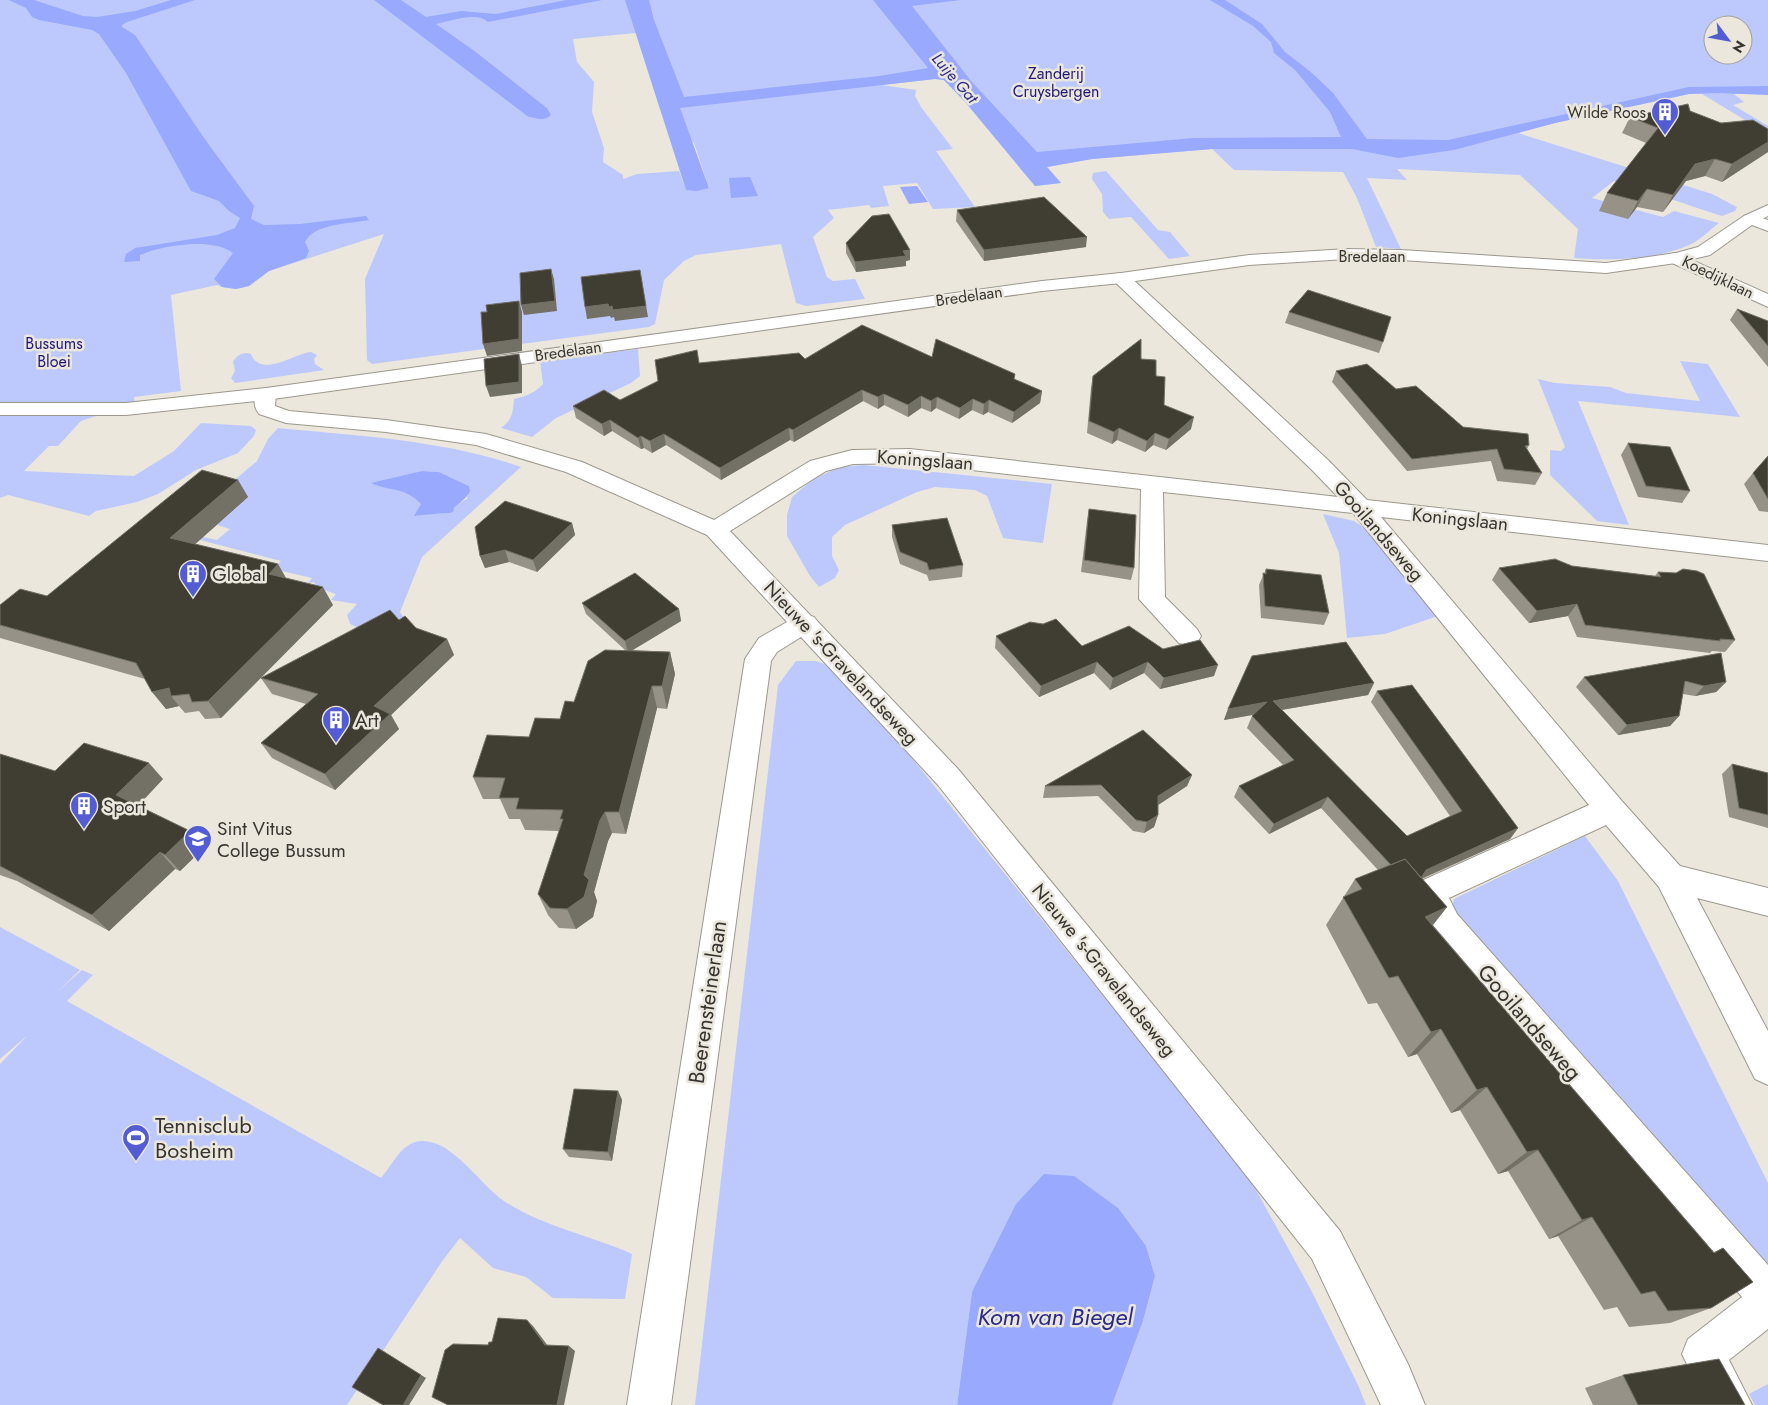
<svg xmlns="http://www.w3.org/2000/svg" width="1768" height="1405" font-family="Jost,sans-serif">
	<style>
		.green { fill: #bdc9fd; fill-rule: evenodd }
		.water { fill: #99a9fe }
		.lines { fill: none; stroke-linecap: round; stroke-linejoin: round }
		.street-casing { stroke: #9c988d; stroke-width: 2 }
		.secondary-casing { stroke: #9c988d; stroke-width: 2 }
		.street { fill: #fff; fill-rule: evenodd }
		.secondary { fill: #fff; fill-rule: evenodd }
		.wall { fill: #969288 }
		.shaded-wall { fill: #737066 }
		.building { fill: #403d33; stroke: #737066 }
		.labels { text-anchor: middle; dominant-baseline: central; stroke-width: 5; stroke-linejoin: round; paint-order: stroke }
		.far-park-label { font-size: 16px; fill: #201979; stroke: #ebe7dc }
		.far-water-label { font-size: 16px; font-style: italic; fill: #2a2a8a; stroke: #ebe7dc }
		.far-poi-label { font-size: 16px; fill: #373531; stroke: #ebe7dc; text-anchor: end }
		.far-street-label { font-size: 16px; fill: #373531; stroke: #ebe7dc }
		.street-label { font-size: 19px; fill: #373531; stroke: #ebe7dc }
		.poi-label { font-size: 19px; fill: #373531; stroke: #ebe7dc; text-anchor: start }
		.near-street-label { font-size: 22px; fill: #373531; stroke: #ebe7dc }
		.near-poi-label { font-size: 22px; fill: #373531; stroke: #ebe7dc; text-anchor: start }
		.near-water-label { font-size: 24px; font-style: italic; fill: #2a2a8a; stroke: #ebe7dc }
	</style>
	<rect width="100%" height="100%" fill="#ebe7dc"/>
	<path class="green" d="M0,0H1768V94H1734L1744,102L1733,105L1768,126V134L1702,94H1689L1555,123L1518,133L1712,194L1737,207L1735,211L1722,216C1686,205 1651,191 1614,181L1592,198L1663,217L1674,211L1719,223C1711,229 1703,237 1695,242C1662,260 1610,261 1574,258L1578,229L1520,175L1397,169L1407,180L1367,178L1401,249L1376,247L1357,198L1343,172L1234,170L1212,149L1092,159L1047,167L1061,183L1035,186L966,103L944,80L935,79L882,85L916,90L915,96L921,107L953,149L936,151L975,207L933,209L917,183L883,186L889,206L871,208L869,205L828,210L834,218L813,237L827,277L833,281L855,279L865,299L806,306L796,303L781,244L696,255L684,261L664,280L655,324L649,327L372,364L367,360L365,279L384,234L269,271L249,286L236,289L222,287L217,285L171,295L181,391L134,397L135,403L81,421L58,446H49L24,471L134,476L174,451L201,423L251,426L256,430L254,436L238,453L196,470L158,494L137,502L96,511L89,516L8,495L0,498ZM1713,25H1743V55H1713ZM636,33L660,109L694,143L709,188L686,190L679,171L637,174L623,179V175L603,162L604,148L592,112L594,82L577,62L573,39ZM421,35L476,52L547,108L527,116Z
		M1106,171L1158,230L1170,232L1190,256L1169,259L1131,217L1109,219L1103,212L1102,194L1092,179L1093,173Z
		M638,349L640,376L631,383L556,418L532,437L501,428C512,420 513,413 514,399C526,396 535,393 543,384L540,361Z
		M311,352L317,355L314,359L315,364L324,370L235,383L231,378L235,371L233,362C237,355 243,351 251,354C261,379 295,353 311,352Z
		M1680,361L1708,364L1740,417L1578,401L1629,525L1597,521L1550,475V450L1561,451L1565,447L1538,379L1555,383L1610,387L1626,393L1700,401Z
		M278,428C359,436 444,440 521,467L422,557L400,612L407,622L377,637L350,624L347,615L357,604L331,600L336,594L318,588L314,582L308,583L312,578L273,569L281,561L200,540L203,537L217,540L230,529L217,525L248,497L222,491L257,461L268,439ZM422,471L439,472L469,486L467,499L457,504L450,513H426L416,516L421,504C408,490 394,488 377,485Z
		M864,465L1052,484L1043,543L1003,538L987,496L975,490L935,487L917,492L845,525L832,537V556L839,570L835,578L819,587L810,576L787,536V515L792,497L815,478L840,467Z
		M1323,514L1354,521L1371,532L1441,615L1385,634L1347,638L1339,553Z
		M796,661H816L841,670L1249,1177L1311,1290L1358,1385L1366,1405H1112L1143,1321L1155,1276L1146,1246L972,1292L957,1405H695L778,685Z
		M1585,836L1618,881L1768,1183V1275L1450,915L1454,899Z
		M0,927L80,970L58,991L82,970L93,975L67,1001L381,1178C395,1162 404,1136 430,1142C457,1147 482,1186 504,1201C543,1227 590,1235 632,1254L625,1299L553,1298L526,1277L493,1268L460,1238L443,1260L347,1405H0V1064L28,1035L0,1059Z
		M1768,1384V1405H1755L1749,1394Z"/>
	<path class="water" d="M9,0H34L83,16L97,17L135,11L171,0H195L127,22L122,25V27L135,35L204,138L254,206L251,219L264,225L300,224L366,216L369,220C349,224 315,223 305,242L309,251L306,258L269,271L249,286L236,289L222,287L214,279L233,253C213,237 162,245 140,255V261L124,262L126,254L135,248L217,235L235,228L240,218L229,211L219,201L191,191L126,73L99,34L92,30L39,20L32,17L26,8Z
		M374,0H401L426,17L461,11L496,14L566,0H602L488,22C476,11 451,21 436,24L476,52L547,108L551,115C545,122 535,118 527,116Z
		M625,0H649L654,20L684,97L879,76L928,68L873,0H961L912,6L972,82L1037,152L1193,138L1341,137L1330,112L1295,70L1274,53L1271,42L1253,26L1210,0H1225L1262,24L1285,52L1312,73L1333,93L1367,139L1448,140L1689,87L1768,86V95L1718,93L1689,94L1555,123L1454,150L1398,158L1352,149H1212L1092,159L1047,167L1061,183L1035,186L966,103L944,80L935,79L680,108L709,188L697,191L686,190Z
		M750,177L758,196L731,198L729,178Z
		M917,186L928,202L909,204L900,187Z
		M422,471L439,472L469,486L470,491C466,500 460,501 454,508L453,512L450,513C438,513 425,515 414,516L421,504C404,486 390,492 371,483Z
		M1044,1174L1074,1176L1118,1208L1146,1246L1155,1276L1143,1321L1112,1405H957L972,1292L1016,1204Z"/>
	<g class="lines">
		<defs>
			<path id="street" d="M1750,214L1768,220V231L1744,222L1742,219L1744,216Z
				M1676,253L1768,294V307L1670,262L1667,258L1670,254Z
				M1121,273L1127,274L1328,460L1367,500L1768,545V561L1381,517L1621,800L1680,866L1768,888V916L1697,898L1768,1031V1085L1755,1079L1659,887L1606,825L1449,898L1457,914L1768,1265V1329L1729,1360L1752,1405H1707L1682,1354L1688,1339L1742,1297L1433,934L1414,892L1419,882L1589,805L1353,513L1163,492L1165,597L1197,629L1201,636L1197,643L1188,645L1179,643L1139,599L1141,489L910,463L853,464L826,471L730,531L811,616L814,617L818,622L958,769L1340,1231L1408,1364L1425,1405H1381L1312,1259L938,785L801,637L777,652L771,661L671,1405H627L745,659L759,638L787,622L707,535L566,472L476,445L386,432L286,423L259,414C253,406 253,398 259,390L266,388L273,390L276,394L275,406L289,411L386,420L486,434L582,462L714,520L810,461L852,450L910,449L1338,497L1312,470L1115,282L1112,278L1115,274Z"/>
			<path id="secondary" d="M1768,205V216L1756,222L1710,255L1676,263L1606,273L1401,260L1347,259L1249,265L1121,283L1042,291L266,400L126,415H0V403H126L266,388L1042,281L1121,273L1249,255L1347,249L1401,250L1606,263L1676,253L1698,247L1744,216Z"/>
		</defs>
		<use href="#street" class="street-casing"/>
		<use href="#secondary" class="secondary-casing"/>
		<use href="#street" class="street"/>
		<use href="#secondary" class="secondary"/>
	</g>
	<path class="wall" d="M1690,111L1721,123L1768,129V152L1722,182L1705,176L1686,181L1663,212L1637,207L1628,219L1599,211L1607,193L1646,143L1622,133L1630,117Z
		M957,210L1086,247L984,261L956,221Z
		M846,243L910,260L906,261V266L856,272L846,253Z
		M1737,309L1768,321V367L1730,320Z
		M1289,312L1383,342L1379,353L1285,323Z
		M932,357L1014,379L1042,391L1040,403L1012,423L988,412L983,415L972,410L959,419L936,408L931,412L921,408L908,417L884,405L878,409L863,401L794,442L790,440L721,480L666,445L652,453L644,448L641,449L612,431L604,436L576,418L573,406L620,400L699,363L805,359Z
		M1141,359L1156,376L1164,405L1191,429L1166,450L1153,445L1145,452L1117,440L1112,444L1087,433L1091,388L1093,376Z
		M1336,371L1396,389L1463,427L1529,445L1527,449L1542,473L1535,485L1497,481L1491,461L1407,471L1332,382Z
		M1628,443L1690,491L1682,503L1638,497L1621,455Z
		M1768,456V512L1759,511L1744,484L1753,473Z
		M238,480L248,497L195,544L278,564L286,578L333,605L221,718L205,719L199,711L185,713L179,706L166,709L145,679L0,638V605L47,596Z
		M1089,509L1134,568L1131,580L1081,572L1087,521Z
		M572,523L575,535L537,572L509,562L485,568L480,556Z
		M892,525L963,565L962,577L929,581L927,575L900,564L892,537Z
		M1572,566L1655,576L1658,572L1735,640L1725,652L1712,651L1710,653L1577,637L1568,616L1529,623L1492,580L1499,568Z
		M1266,569L1329,613L1324,625L1261,618L1259,585Z
		M582,603L679,609L681,621L632,650L670,652L675,674L667,709L657,708L626,834L612,833L608,841L594,892L597,901L593,917L576,929L559,928L548,915L538,894L559,831L525,830L520,819H509L500,799H483L473,777L529,737L560,719L574,702L625,650L586,614Z
		M399,620L416,628L447,639L454,655L391,715L399,729L335,790L272,758L261,743L306,704L272,694L261,678Z
		M996,636L1082,646L1163,649L1214,676L1160,689L1144,673L1110,690L1094,673L1039,697L995,648Z
		M1346,642L1374,683L1368,695L1282,710L1407,836L1450,816L1371,702L1377,691L1412,685L1518,828L1510,839L1422,879L1447,907L1433,925L1714,1252L1723,1248L1753,1282L1711,1308L1670,1323L1629,1327L1617,1307L1604,1310L1558,1236L1549,1239L1508,1171L1498,1174L1460,1110L1451,1113L1417,1054L1408,1057L1377,1003L1368,1004L1326,925L1355,879L1378,870L1321,808L1269,834L1234,797L1239,786L1283,765L1247,728L1252,716L1253,715L1224,720L1228,709L1252,656Z
		M1584,677L1726,682L1716,692L1695,696L1683,694L1679,716L1670,726L1618,735L1576,687Z
		M0,754L55,771L163,779L138,806L190,831L205,847L180,871L175,869L109,931L17,881L0,875Z
		M1732,764L1768,773V828L1729,817L1722,774Z
		M1192,775L1187,786L1158,805V815L1154,827L1144,833L1133,831L1098,796L1043,798L1045,786Z
		M618,1091L622,1100L612,1161L569,1157L563,1149Z
		M1623,1375L1745,1405H1593L1585,1388Z"/>
	<path class="shaded-wall" d="M1768,142V152L1722,182L1732,164Z
		M1715,159L1705,176L1686,181L1663,212L1673,195L1695,164Z
		M1647,189L1637,207L1628,219L1638,201Z
		M1087,237L1086,247L984,261V250Z
		M910,250V260L906,261V266L856,272L855,262L903,251Z
		M551,269L554,279L557,311L524,315L521,305Z
		M640,270L648,317L615,321L614,317L611,318L610,316L587,319L585,307L608,304L612,306Z
		M519,301L522,312V351L487,356L483,344Z
		M519,354L522,366V393L490,397L486,386Z
		M862,390L863,401L794,442L793,430Z
		M1042,391L1040,403L1012,423L1014,412Z
		M884,394V405L878,409V397Z
		M921,396V408L908,417V405Z
		M937,397L936,408L931,412V401Z
		M973,399L972,410L959,419L960,408Z
		M989,400L988,412L983,415L984,404Z
		M1194,417L1191,429L1166,450L1169,439Z
		M610,420L612,431L604,436L602,424Z
		M789,428L790,440L721,480L720,468Z
		M1119,428L1117,440L1112,444L1114,432Z
		M1155,433L1153,445L1145,452L1147,441Z
		M664,434L666,445L652,453L650,441Z
		M641,436L644,448L641,449L638,438Z
		M238,480L248,497L182,556L170,538Z
		M572,523L575,535L537,572L533,560Z
		M505,550L509,562L485,568L480,556Z
		M278,564L288,582L269,574Z
		M323,587L333,605L221,718L208,701Z
		M1577,604L1568,616L1529,623L1537,611Z
		M679,609L681,621L628,653L625,641Z
		M447,639L454,655L391,715L399,729L335,790L325,774L374,706Z
		M670,652L675,674L667,709L662,686Z
		M1097,662L1094,673L1039,697L1041,686Z
		M1148,662L1144,673L1110,690L1113,678Z
		M1218,665L1214,676L1160,689L1164,678Z
		M1726,682L1716,692L1695,696L1704,686Z
		M1374,683L1368,695L1268,712L1273,701Z
		M652,686L657,708L626,834L619,812Z
		M169,688L171,696L179,706L166,709L152,692Z
		M1267,702L1262,713L1224,720L1228,709Z
		M1679,716L1670,726L1618,735L1627,725Z
		M149,763L163,779L132,812L116,795Z
		M1192,775L1187,786L1155,807L1158,796Z
		M1328,797L1321,808L1269,834L1274,824Z
		M605,812L612,833L608,841L594,892L597,901L593,917L576,929L567,909L584,875L600,820Z
		M1158,815L1154,827L1144,833L1147,822Z
		M1518,828L1510,839L1418,880L1426,870Z
		M190,831L205,847L180,871L165,855Z
		M160,852L175,869L109,931L92,915Z
		M1447,907L1425,935V917Z
		M1441,1029L1417,1054L1408,1057L1431,1032Z
		M1487,1087L1460,1110L1451,1113L1477,1090Z
		M618,1091L622,1100L612,1161L608,1152Z
		M1538,1150L1508,1171L1498,1174L1527,1152Z
		M1592,1217L1558,1236L1549,1239L1582,1220Z
		M527,1320L533,1326L551,1350L545,1345Z
		M569,1346L575,1351L564,1405H557Z
		M383,1351L426,1378L409,1405H403Z"/>
	<path class="building" d="M1688,104L1690,111L1721,123L1753,120L1768,129V142L1732,164L1715,159L1695,164L1673,195L1647,189L1638,201L1607,193L1658,128L1630,117Z
		M1044,197L1087,237L984,250L957,210Z
		M889,214L910,250L903,251L906,256L855,262L846,243L872,216Z
		M551,269L555,301L521,305L520,273Z
		M640,270L646,306L613,310L612,306L609,307L608,304L585,307L581,277Z
		M1308,290L1391,317L1383,342L1289,312Z
		M519,301V339L483,344L481,312H487L486,305Z
		M1737,309L1768,321V346Z
		M862,325L932,357L936,339L1015,374L1014,379L1042,391L1014,412L989,400L984,404L973,399L960,408L937,397L931,401L921,396L908,405L884,394L878,397L862,390L793,430L789,428L720,468L664,434L650,441L641,436L638,438L610,420L602,424L573,406L604,390L620,400L658,381L655,360L697,350L699,363L799,353L805,359Z
		M1141,339V359L1156,360V376L1165,377L1164,405L1194,417L1169,439L1155,433L1147,441L1119,428L1114,432L1089,421L1093,376Z
		M519,354V382L486,386L484,359Z
		M1367,364L1396,389L1416,386L1463,427L1528,434L1529,445L1525,446L1542,473L1504,469L1497,449L1412,459L1336,371Z
		M1628,443L1670,447L1690,491L1646,486Z
		M1768,456V499L1753,473Z
		M202,470L238,480L170,538L278,564L269,574L323,587L208,701L192,702L189,694L171,696L169,688L152,692L136,663L0,625V605L20,589L47,596Z
		M505,501L572,523L533,560L505,550L480,556L475,527Z
		M1089,509L1136,515L1134,568L1084,560Z
		M947,518L963,565L929,570L927,563L900,552L892,525Z
		M1555,559L1572,566L1661,577L1658,572L1676,573L1683,569L1697,571L1704,574L1735,640L1720,639V641L1585,625L1577,604L1537,611L1499,568Z
		M1266,569L1321,575L1329,613L1265,606L1263,573L1266,574Z
		M635,573L679,609L625,641L582,603Z
		M390,610L399,620L405,616L416,628L447,639L374,706L390,714L325,774L261,743L318,694L261,678Z
		M1056,619L1082,646L1129,626L1163,649L1200,640L1218,665L1164,678L1148,662L1113,678L1097,662L1041,686L996,636L1030,622L1043,624Z
		M1346,642L1374,683L1273,701L1407,836L1462,811L1377,691L1412,685L1518,828L1426,870L1421,878L1405,859L1391,865L1328,797L1274,824L1239,786L1294,760L1252,716L1267,702L1228,709L1252,656Z
		M605,650L670,652L662,686H652L619,812H605L600,820L584,875L589,880L584,897L567,909L550,908L538,894L563,819H560L563,810L516,809L519,798H499L505,778L473,777L487,735L529,737L535,718L560,719L565,701L574,702L588,661Z
		M1721,653L1726,682L1704,686L1685,681L1679,716L1627,725L1584,677Z
		M1143,730L1192,775L1158,796V815L1147,822L1136,820L1101,785L1045,786Z
		M84,743L149,763L116,795L190,831L165,855L160,852L92,915L0,866V754L55,771Z
		M1732,764L1768,773V815L1739,808Z
		M1405,859L1447,907L1425,917L1714,1253L1723,1248L1753,1282L1711,1308L1668,1311L1655,1291L1641,1294L1592,1217L1582,1220L1538,1150L1527,1152L1487,1087L1477,1090L1441,1029L1431,1032L1398,976L1389,978L1343,897L1362,889L1355,879Z
		M574,1089L618,1091L608,1152L563,1149Z
		M498,1318L527,1320L545,1345L569,1346L557,1405H448L432,1397L445,1350L453,1344L488,1345L489,1342H492Z
		M378,1348L421,1375L403,1405H383L352,1387Z
		M1719,1359L1745,1405H1638L1623,1375Z"/>
	<defs>
		<symbol id="building-pin" viewBox="-11 -11 22 30"><path d="M0 17L-7.5 6A9.5 9.5 0 1 1 7.5 6Z" fill="#535cd3" stroke="#ebe7dc"/><path d="M-4-6H4V6H1V3H-1V6H-4ZM-2.5-4.3h1.7v1.8h-1.7ZM.8-4.3h1.7v1.8H.8ZM-2.5-1h1.7V.8h-1.7ZM.8-1h1.7V.8H.8Z" fill="#fff"/></symbol>
		<symbol id="school-pin" viewBox="-11 -11 22 30"><path d="M0 17L-7.5 6A9.5 9.5 0 1 1 7.5 6Z" fill="#535cd3" stroke="#ebe7dc"/><path d="M0-5L7-2L0 1L-7-2ZM-4 1L0 2.5L4 1V4Q0 6-4 4Z" fill="#fff"/></symbol>
		<symbol id="stadium-pin" viewBox="-11 -11 22 30"><path d="M0 17L-7.5 6A9.5 9.5 0 1 1 7.5 6Z" fill="#535cd3" stroke="#ebe7dc"/><path d="M0-5a6.5 5 0 1 0 0 10a6.5 5 0 1 0 0-10ZM-3.5-1.8h7v3.6h-7Z" fill="#fff"/></symbol>
	</defs>
	<g fill-rule="evenodd">
		<use href="#building-pin" x="1649" y="96" width="32" height="43"/>
		<use href="#building-pin" x="177" y="558" width="32" height="43"/>
		<use href="#building-pin" x="320" y="704" width="32" height="43"/>
		<use href="#building-pin" x="68" y="790" width="32" height="43"/>
		<use href="#school-pin" x="182" y="823" width="32" height="43"/>
		<use href="#stadium-pin" x="120" y="1122" width="32" height="43"/>
	</g>
	<g class="labels">
		<g class="far-park-label">
			<text x="1056" y="73">Zanderij<tspan x="1056" dy="18">Cruysbergen</tspan></text>
			<text x="54" y="343">Bussums<tspan x="54" dy="18">Bloei</tspan></text>
		</g>
		<g class="far-water-label">
			<text transform="translate(955 78) rotate(49)">Luije Gat</text>
		</g>
		<g class="far-poi-label">
			<text x="1646" y="112">Wilde Roos</text>
		</g>
		<g class="far-street-label">
			<text x="1372" y="256">Bredelaan</text>
			<text transform="translate(1718 277) rotate(26)">Koedijklaan</text>
			<text transform="translate(969 296) rotate(-8)">Bredelaan</text>
			<text transform="translate(568 351) rotate(-8)">Bredelaan</text>
		</g>
		<g class="street-label">
			<text transform="translate(925 460) rotate(4)">Koningslaan</text>
			<text transform="translate(1460 519) rotate(6)">Koningslaan</text>
			<text transform="translate(1379 531) rotate(49)">Gooilandseweg</text>
			<text transform="translate(841 663) rotate(47)">Nieuwe 's-Gravelandseweg</text>
			<text transform="translate(1104 970) rotate(51)">Nieuwe 's-Gravelandseweg</text>
		</g>
		<g class="poi-label">
			<text x="212" y="574">Global</text>
			<text x="355" y="720">Art</text>
			<text x="103" y="806">Sport</text>
			<text x="217" y="828">Sint Vitus<tspan x="217" dy="22">College Bussum</tspan></text>
		</g>
		<g class="near-street-label">
			<text transform="translate(707 1002) rotate(-82)">Beerensteinerlaan</text>
			<text transform="translate(1530 1022) rotate(49)">Gooilandseweg</text>
		</g>
		<g class="near-poi-label">
			<text x="155" y="1125">Tennisclub<tspan x="155" dy="25">Bosheim</tspan></text>
		</g>
		<g class="near-water-label">
			<text x="1055" y="1316">Kom van Biegel</text>
		</g>
	</g>
	<g transform="translate(1728 40) rotate(122)"><circle r="24" fill="#ebe7dc" stroke="#a3a098"/>
	<path d="M0-4L9 19L0 12L-9 19Z" fill="#535cd3"/>
	<text y="-8" font-size="14" font-weight="bold" text-anchor="middle" fill="#373531">N</text>
	</g>
</svg>
